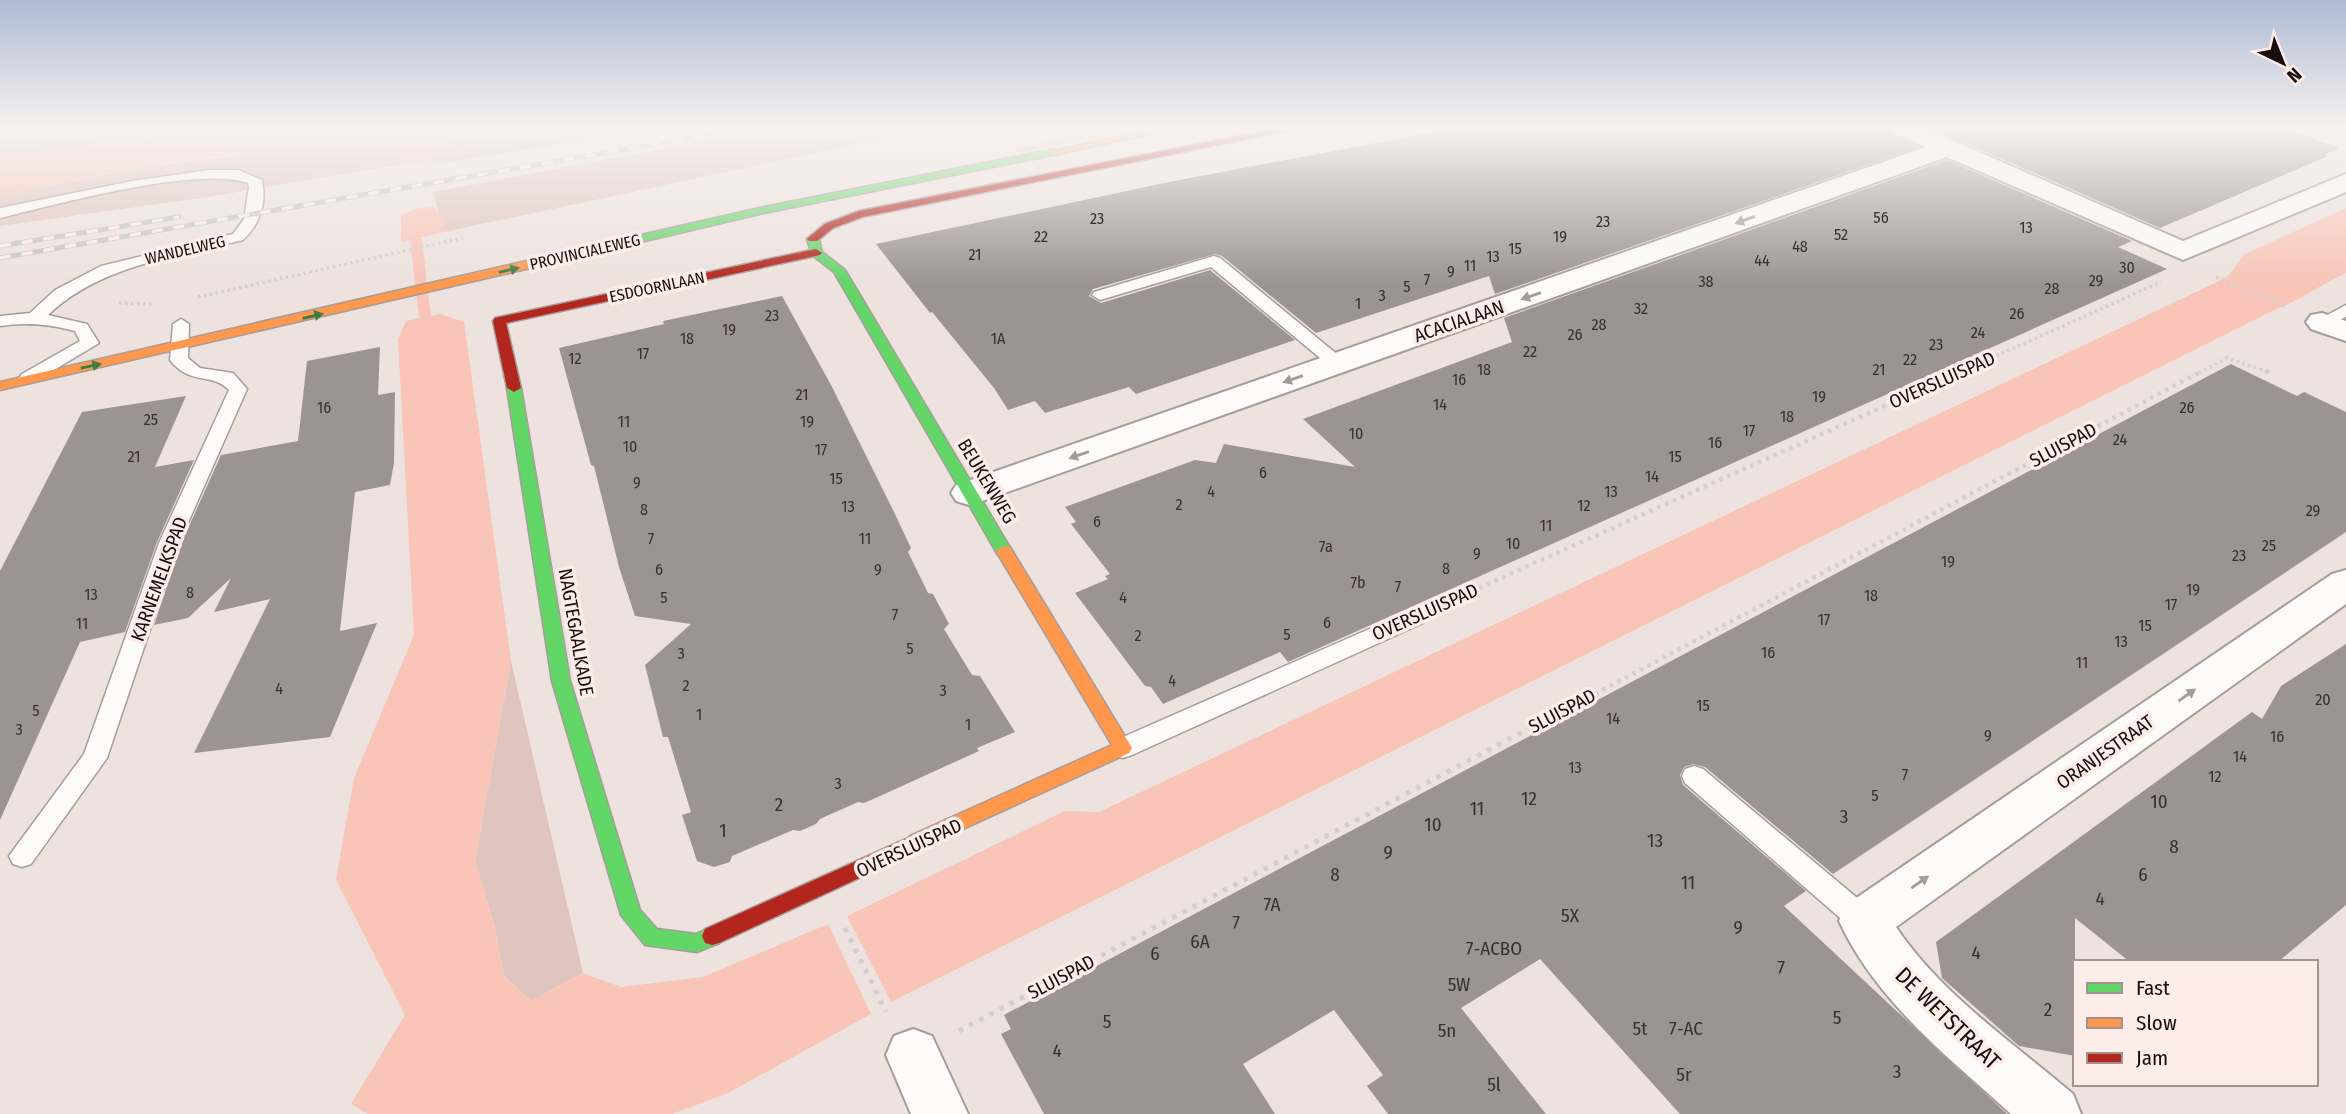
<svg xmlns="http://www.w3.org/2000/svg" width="2346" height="1114" font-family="'Fira Sans Condensed',sans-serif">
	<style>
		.green { fill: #e0c5be }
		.water { fill: #f8c5b8 }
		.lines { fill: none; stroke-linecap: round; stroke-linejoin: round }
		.stream { fill: #f8c5b8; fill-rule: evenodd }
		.building { fill: #9c9491 }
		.lane-casing { stroke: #a69d9a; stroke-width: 3 }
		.street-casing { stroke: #a69d9a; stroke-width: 4 }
		.fast-casing { stroke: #a69d9a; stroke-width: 3 }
		.slow-casing { stroke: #a69d9a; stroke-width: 3 }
		.jam-casing { stroke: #a69d9a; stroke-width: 3 }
		.path-far2 { stroke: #d3cfcf; stroke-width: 3.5; stroke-dasharray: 2.5 3.5; stroke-linecap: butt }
		.path-far1 { stroke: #d3cfcf; stroke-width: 4.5; stroke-dasharray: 3.5 5; stroke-linecap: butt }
		.path { stroke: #d3cfcf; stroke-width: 5; stroke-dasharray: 4.5 7; stroke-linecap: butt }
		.lane { fill: #fcfbfa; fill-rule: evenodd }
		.street { fill: #fcfbfa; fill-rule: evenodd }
		.fast { fill: #63d668; fill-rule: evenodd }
		.slow { fill: #ff974d; fill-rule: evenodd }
		.jam { fill: #b3261e; fill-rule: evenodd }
		.rail-casing { stroke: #c8c5c4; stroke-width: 5 }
		.rail { stroke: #fdece8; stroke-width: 3.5; stroke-dasharray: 11; stroke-linecap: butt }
		.oneway { fill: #a09d9b }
		.oneway2 { fill: #407c3f }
		.labels { text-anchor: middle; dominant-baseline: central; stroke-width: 7; stroke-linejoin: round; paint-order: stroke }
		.number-label { font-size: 16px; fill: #38302e }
		.far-street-label { font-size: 16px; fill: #160f0d; stroke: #fdece8 }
		.street-label { font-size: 19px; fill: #160f0d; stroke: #fdece8 }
		.near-number-label { font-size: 19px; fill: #38302e }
		.near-street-label { font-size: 23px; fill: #160f0d; stroke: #fdece8 }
	</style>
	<rect width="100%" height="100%" fill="#ede2de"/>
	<path class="green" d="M0,128H253L148,144L102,143L0,157Z
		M272,128H658L432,165L431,161L435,159L208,197L0,226V196L142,167L261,153Z
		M774,128H934L444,232L433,192Z
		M1105,128H1144L1018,153L1016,148Z
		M511,661L583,973L531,1001L504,976L494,924L475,861Z"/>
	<path class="water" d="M253,128H470C441,142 441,167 404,164L398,155C314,146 226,153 142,167C94,175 47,187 0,196V157L102,143L148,144Z
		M434,207L444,219V232L401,242V215L417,208Z
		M2346,208V273C2320,285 2298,302 2272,311L891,1002L847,916L1065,811L1099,812L2215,283L2228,276L2245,254Z
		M440,314L464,322L511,661L475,861L494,924L504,976L531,1001L583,973L621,987L703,977L828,924L871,1014L728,1093L672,1114H368L351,1104L405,1015L336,880L354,778L414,635L398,339L406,321Z"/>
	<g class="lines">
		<path class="stream" d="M416,236L422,239L431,317L425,321L419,317L410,239Z"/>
	</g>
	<path class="building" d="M1456,128H1889L1893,135L1919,147L1495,294L1489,276L1316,333L1222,256L1215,254L1093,289L1089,296L1101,303L1210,270L1295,340L1136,394L1129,387L1045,413L1035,401L1008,410L994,388L932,312L930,313L876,244L1174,181Z
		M1931,128H2284L2339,148L2324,155L2328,156L2160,228Z
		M1947,160L2132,241L2118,247L2167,269L1288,662L1280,652L1163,704L1151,687L1145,686L1075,593L1108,579L1105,576L1110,574L1071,524L1076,522L1065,507L1195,460L1216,463L1224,444L1355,467L1303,419L1512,342L1504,318Z
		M782,296L831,385L894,512L911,548L908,552L928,593L933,594L949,624L944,629L972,675L980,676L1015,732L977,748L979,751L880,796L864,803L858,802L820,819L816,824L800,831L793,830L732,856L730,862L714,867L697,861L682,815L691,812L668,737H663L645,665L691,624L635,616L619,567L594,466L591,465L559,348L664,324L663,321Z
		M380,347L378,395L395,392L394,463L390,485L355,492L340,631L377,623L330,737L194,753L270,599L214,612L231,578L188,618L154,625L181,544L221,455L298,441L307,361Z
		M2231,364L2297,396L2304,392L2346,412V532L1833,874L1705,767L1693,764L1684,767L1680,775L1683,785L1806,891L1784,906L2007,1114H1680L1540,959L1461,1008L1546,1114H1388L1367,1086L1383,1075L1334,1010L1243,1064L1275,1114H1044L1001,1034L1011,1029L1004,1015Z
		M186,396L155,467L194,460L157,542L125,632L80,642L0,820V571L82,412Z
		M2346,644V905L2278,962H2130L2075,918V1056L2019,1046L1942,978L1936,942L2252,712L2262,719L2281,686Z"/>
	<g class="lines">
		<defs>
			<path id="lane" d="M209,170H238L262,180C267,202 260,225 243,240C176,257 100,265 48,315L87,324L99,343L34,382H22L19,378L22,374L80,341L75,331C49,324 26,322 0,326V316L30,313L55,290L101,266L233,234L244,219L249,187L248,183C195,166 58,204 0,218V208L132,181Z
				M1214,256L1220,258L1344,360L1347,364L1344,368H1332L1211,267L1100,300L1092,295L1094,292Z
				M2346,305V317L2322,327L2314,322Z
				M181,319L189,324L188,358L200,368L233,373L247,389L179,543L107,758L31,864L22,867L13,864L9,856L84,754L159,543L229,390C212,372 190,386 170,360L173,324Z
				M1415,609L1423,611L1426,617L1423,623L1132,755L1123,758L1114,755L1111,748L1114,741Z
				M1694,766L1703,769L1874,912L1878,921L1874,930L1864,933L1854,930L1685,783L1682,776L1685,769Z"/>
			<path id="street" d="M1891,128H1924L2183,241L2346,174V192L2183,260L1947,157L982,501L969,505L956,501L951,493L956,485L1926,147L1894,133Z
				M2322,313L2346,321V341L2311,329L2306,322L2311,315Z
				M2346,570V604L1896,927C1941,994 2012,1042 2073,1094L2081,1114H2011C1947,1056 1876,1001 1839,921L1846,905L2332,574Z
				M913,1029L932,1036L968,1114H911L886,1055L894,1036Z"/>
			<path id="fast" d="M1054,149L1059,152L1058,154L764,213L531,268L525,264L531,260L764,207Z
				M813,236L819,239L822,252L845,270L1012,551L1010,555H998L834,272L812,255L807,239Z
				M514,384L521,388L570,681L640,910L657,929L696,934L712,927L719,929L722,936L719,943L697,952L645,945L621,915L552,681L507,388Z"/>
			<path id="slow" d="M1156,128H1177L1054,155L1049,152Z
				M531,260L537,264L535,267L0,390V382Z
				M1004,546L1010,547L1132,748L1129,753L917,850L910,848L907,842L910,836L1112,745L996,551Z"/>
			<path id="jam" d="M1280,128H1301L862,217L833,228L817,241H809L807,239L825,224L859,211Z
				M816,249L822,253L820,255L506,323L521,388L514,392L507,388L493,321L495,318Z
				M917,834L924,836L927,842L924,848L719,943L712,945L705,943L702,936L705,929Z"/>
		</defs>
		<use href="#lane" class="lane-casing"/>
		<use href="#street" class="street-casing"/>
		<use href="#fast" class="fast-casing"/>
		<use href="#slow" class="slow-casing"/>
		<use href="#jam" class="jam-casing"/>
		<path class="path-far2" d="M289,181L459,152L513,128
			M2216,277L2285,306
			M198,297L463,238
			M119,303L155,304
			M1958,373L2161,282
			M2199,373L2227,358L2271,373"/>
		<path class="path-far1" d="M2266,371L2271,373
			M1448,602L1962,371
			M1595,694L2202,371"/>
		<path class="path" d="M845,928L886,1012
			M959,1031L1598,692"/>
		<use href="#lane" class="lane"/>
		<use href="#street" class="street"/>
		<use href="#fast" class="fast"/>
		<use href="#slow" class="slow"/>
		<use href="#jam" class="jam"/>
		<defs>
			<path id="rail" d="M0,246L179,217
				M0,258L748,128"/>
		</defs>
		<use href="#rail" class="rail-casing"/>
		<use href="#rail" class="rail"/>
	</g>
	<defs><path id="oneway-solid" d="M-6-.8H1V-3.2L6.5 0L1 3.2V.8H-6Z" transform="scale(1.75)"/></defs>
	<g class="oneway">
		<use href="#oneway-solid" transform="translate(1745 220) rotate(160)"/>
		<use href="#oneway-solid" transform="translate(1531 296) rotate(161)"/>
		<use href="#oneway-solid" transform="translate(1293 379) rotate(161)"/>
		<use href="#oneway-solid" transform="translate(1079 455) rotate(161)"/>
		<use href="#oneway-solid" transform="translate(2187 695) rotate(-35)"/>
		<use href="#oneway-solid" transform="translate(1920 882) rotate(-35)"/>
	</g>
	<g class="oneway2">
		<use href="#oneway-solid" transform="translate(509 270) rotate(-13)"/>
		<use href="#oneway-solid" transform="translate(313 316) rotate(-13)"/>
		<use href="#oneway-solid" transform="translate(91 366) rotate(-12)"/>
	</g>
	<linearGradient id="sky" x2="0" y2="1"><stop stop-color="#aebbd5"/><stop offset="0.45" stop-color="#f7f2f0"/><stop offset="1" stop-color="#f7f2f0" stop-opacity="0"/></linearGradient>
	<rect width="2346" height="284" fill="url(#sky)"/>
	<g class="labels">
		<g class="number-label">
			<text x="1881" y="217">56</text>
			<text x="1097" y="218">23</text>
			<text x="1603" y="221">23</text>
			<text x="2026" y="227">13</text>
			<text x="1841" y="234">52</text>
			<text x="1041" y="236">22</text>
			<text x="1560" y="236">19</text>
			<text x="1800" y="246">48</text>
			<text x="1515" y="248">15</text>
			<text x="975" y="254">21</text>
			<text x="1493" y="256">13</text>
			<text x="1762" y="260">44</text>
			<text x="1470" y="265">11</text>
			<text x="2127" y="267">30</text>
			<text x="1451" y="271">9</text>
			<text x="1427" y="279">7</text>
			<text x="2096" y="280">29</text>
			<text x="1706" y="281">38</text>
			<text x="1407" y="286">5</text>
			<text x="2052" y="288">28</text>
			<text x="1382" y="295">3</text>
			<text x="1358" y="303">1</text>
			<text x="1641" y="308">32</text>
			<text x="2017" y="313">26</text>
			<text x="772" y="315">23</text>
			<text x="1599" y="324">28</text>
			<text x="729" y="329">19</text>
			<text x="1978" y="332">24</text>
			<text x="1575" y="334">26</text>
			<text x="687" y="338">18</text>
			<text x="998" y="338">1A</text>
			<text x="1936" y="344">23</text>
			<text x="1530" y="351">22</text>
			<text x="643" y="353">17</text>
			<text x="575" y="358">12</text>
			<text x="1910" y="359">22</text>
			<text x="1484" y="369">18</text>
			<text x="1879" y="369">21</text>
			<text x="1459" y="379">16</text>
			<text x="802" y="394">21</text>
			<text x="1819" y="396">19</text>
			<text x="1440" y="404">14</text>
			<text x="324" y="407">16</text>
			<text x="2187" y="407">26</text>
			<text x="1787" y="416">18</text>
			<text x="151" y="419">25</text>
			<text x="624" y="421">11</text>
			<text x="807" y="421">19</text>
			<text x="1749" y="430">17</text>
			<text x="1356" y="433">10</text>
			<text x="2120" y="439">24</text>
			<text x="1715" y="442">16</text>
			<text x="630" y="446">10</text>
			<text x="821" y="449">17</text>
			<text x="134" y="456">21</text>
			<text x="1675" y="456">15</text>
			<text x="1263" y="472">6</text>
			<text x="1652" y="476">14</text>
			<text x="836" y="478">15</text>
			<text x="637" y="482">9</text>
			<text x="1211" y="491">4</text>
			<text x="1611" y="491">13</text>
			<text x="1179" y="504">2</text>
			<text x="1584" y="505">12</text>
			<text x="848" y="506">13</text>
			<text x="644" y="509">8</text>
			<text x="2313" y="510">29</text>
			<text x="1097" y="521">6</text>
			<text x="1546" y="525">11</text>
			<text x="651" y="538">7</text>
			<text x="865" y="538">11</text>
			<text x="1513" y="543">10</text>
			<text x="2269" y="545">25</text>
			<text x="1326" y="546">7a</text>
			<text x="1477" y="553">9</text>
			<text x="2239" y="555">23</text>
			<text x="1948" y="561">19</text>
			<text x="1446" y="568">8</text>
			<text x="659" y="569">6</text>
			<text x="878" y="569">9</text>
			<text x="1358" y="582">7b</text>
			<text x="1398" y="586">7</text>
			<text x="2193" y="589">19</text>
			<text x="190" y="592">8</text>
			<text x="91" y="594">13</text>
			<text x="1871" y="595">18</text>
			<text x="664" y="597">5</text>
			<text x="1123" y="597">4</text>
			<text x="2171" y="604">17</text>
			<text x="895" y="614">7</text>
			<text x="1824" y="619">17</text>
			<text x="1327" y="622">6</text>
			<text x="82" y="623">11</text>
			<text x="2145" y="625">15</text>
			<text x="1287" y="634">5</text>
			<text x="1138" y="635">2</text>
			<text x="2121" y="641">13</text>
			<text x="910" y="648">5</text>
			<text x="1768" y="652">16</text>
			<text x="681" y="653">3</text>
			<text x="2082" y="662">11</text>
			<text x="1172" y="680">4</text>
			<text x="686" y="685">2</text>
			<text x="279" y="688">4</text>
			<text x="943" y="690">3</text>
			<text x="2323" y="699">20</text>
			<text x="1703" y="705">15</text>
			<text x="36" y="710">5</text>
			<text x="699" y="714">1</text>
			<text x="1613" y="718">14</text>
			<text x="968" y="724">1</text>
			<text x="19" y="729">3</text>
			<text x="1988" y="735">9</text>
			<text x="2277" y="736">16</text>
			<text x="2240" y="756">14</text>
			<text x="1575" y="767">13</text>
			<text x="1905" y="774">7</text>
			<text x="2215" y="776">12</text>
			<text x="838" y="783">3</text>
			<text x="1875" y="795">5</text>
		</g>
		<g class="far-street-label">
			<text transform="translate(185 250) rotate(-13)">WANDELWEG</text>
			<text transform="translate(585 252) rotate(-13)">PROVINCIALEWEG</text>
			<text transform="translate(657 287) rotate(-12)">ESDOORNLAAN</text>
		</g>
		<g class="street-label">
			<text transform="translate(1459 321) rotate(-19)">ACACIALAAN</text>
			<text transform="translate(1942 380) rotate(-24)">OVERSLUISPAD</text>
			<text transform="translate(2063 445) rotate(-28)">SLUISPAD</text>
			<text transform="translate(987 481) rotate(59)">BEUKENWEG</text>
			<text transform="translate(159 579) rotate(-70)">KARNEMELKSPAD</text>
			<text transform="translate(1425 612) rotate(-24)">OVERSLUISPAD</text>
			<text transform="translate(576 632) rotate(80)">NAGTEGAALKADE</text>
			<text transform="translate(1562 711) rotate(-28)">SLUISPAD</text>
			<text transform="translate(2105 752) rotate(-35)">ORANJESTRAAT</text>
			<text transform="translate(909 848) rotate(-25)">OVERSLUISPAD</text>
			<text transform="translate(1061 977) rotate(-28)">SLUISPAD</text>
		</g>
		<g class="near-number-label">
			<text x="1529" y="798">12</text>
			<text x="2159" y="801">10</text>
			<text x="779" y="804">2</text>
			<text x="1477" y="808">11</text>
			<text x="1844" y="816">3</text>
			<text x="1433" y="824">10</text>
			<text x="723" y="830">1</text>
			<text x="1655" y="840">13</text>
			<text x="2174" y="846">8</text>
			<text x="1388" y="852">9</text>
			<text x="1335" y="874">8</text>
			<text x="2143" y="874">6</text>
			<text x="1688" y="882">11</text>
			<text x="2100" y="898">4</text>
			<text x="1272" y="904">7A</text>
			<text x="1570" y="915">5X</text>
			<text x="1236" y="922">7</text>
			<text x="1738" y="927">9</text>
			<text x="1200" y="941">6A</text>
			<text x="1494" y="948">7-ACBO</text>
			<text x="1976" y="952">4</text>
			<text x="1155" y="953">6</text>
			<text x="1781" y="967">7</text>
			<text x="1459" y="984">5W</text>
			<text x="2048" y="1009">2</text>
			<text x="1837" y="1017">5</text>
			<text x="1107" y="1021">5</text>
			<text x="1640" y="1028">5t</text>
			<text x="1686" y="1028">7-AC</text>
			<text x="1447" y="1030">5n</text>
			<text x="1057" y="1050">4</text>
			<text x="1897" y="1071">3</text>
			<text x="1684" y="1074">5r</text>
			<text x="1494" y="1084">5l</text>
		</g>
		<g class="near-street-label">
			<text transform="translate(1948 1018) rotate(44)">DE WETSTRAAT</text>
		</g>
	</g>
	<rect x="2073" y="960" width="245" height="126" fill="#fdece8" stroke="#a19490" stroke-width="2"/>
	<rect x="2087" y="983" width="35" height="10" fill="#63d668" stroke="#a19490" stroke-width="2"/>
	<text x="2136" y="995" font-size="21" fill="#160f0d">Fast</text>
	<rect x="2087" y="1018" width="35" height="10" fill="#ff974d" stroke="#a19490" stroke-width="2"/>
	<text x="2136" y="1030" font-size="21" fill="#160f0d">Slow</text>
	<rect x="2087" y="1053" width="35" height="10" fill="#b3261e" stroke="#a19490" stroke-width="2"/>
	<text x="2136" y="1065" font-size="21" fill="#160f0d">Jam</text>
	<g transform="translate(2283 63) rotate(137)" stroke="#fdece8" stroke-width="5" paint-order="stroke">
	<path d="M0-5L12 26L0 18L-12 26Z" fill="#160f0d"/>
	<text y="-10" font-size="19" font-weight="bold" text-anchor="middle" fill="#160f0d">N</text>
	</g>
</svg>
